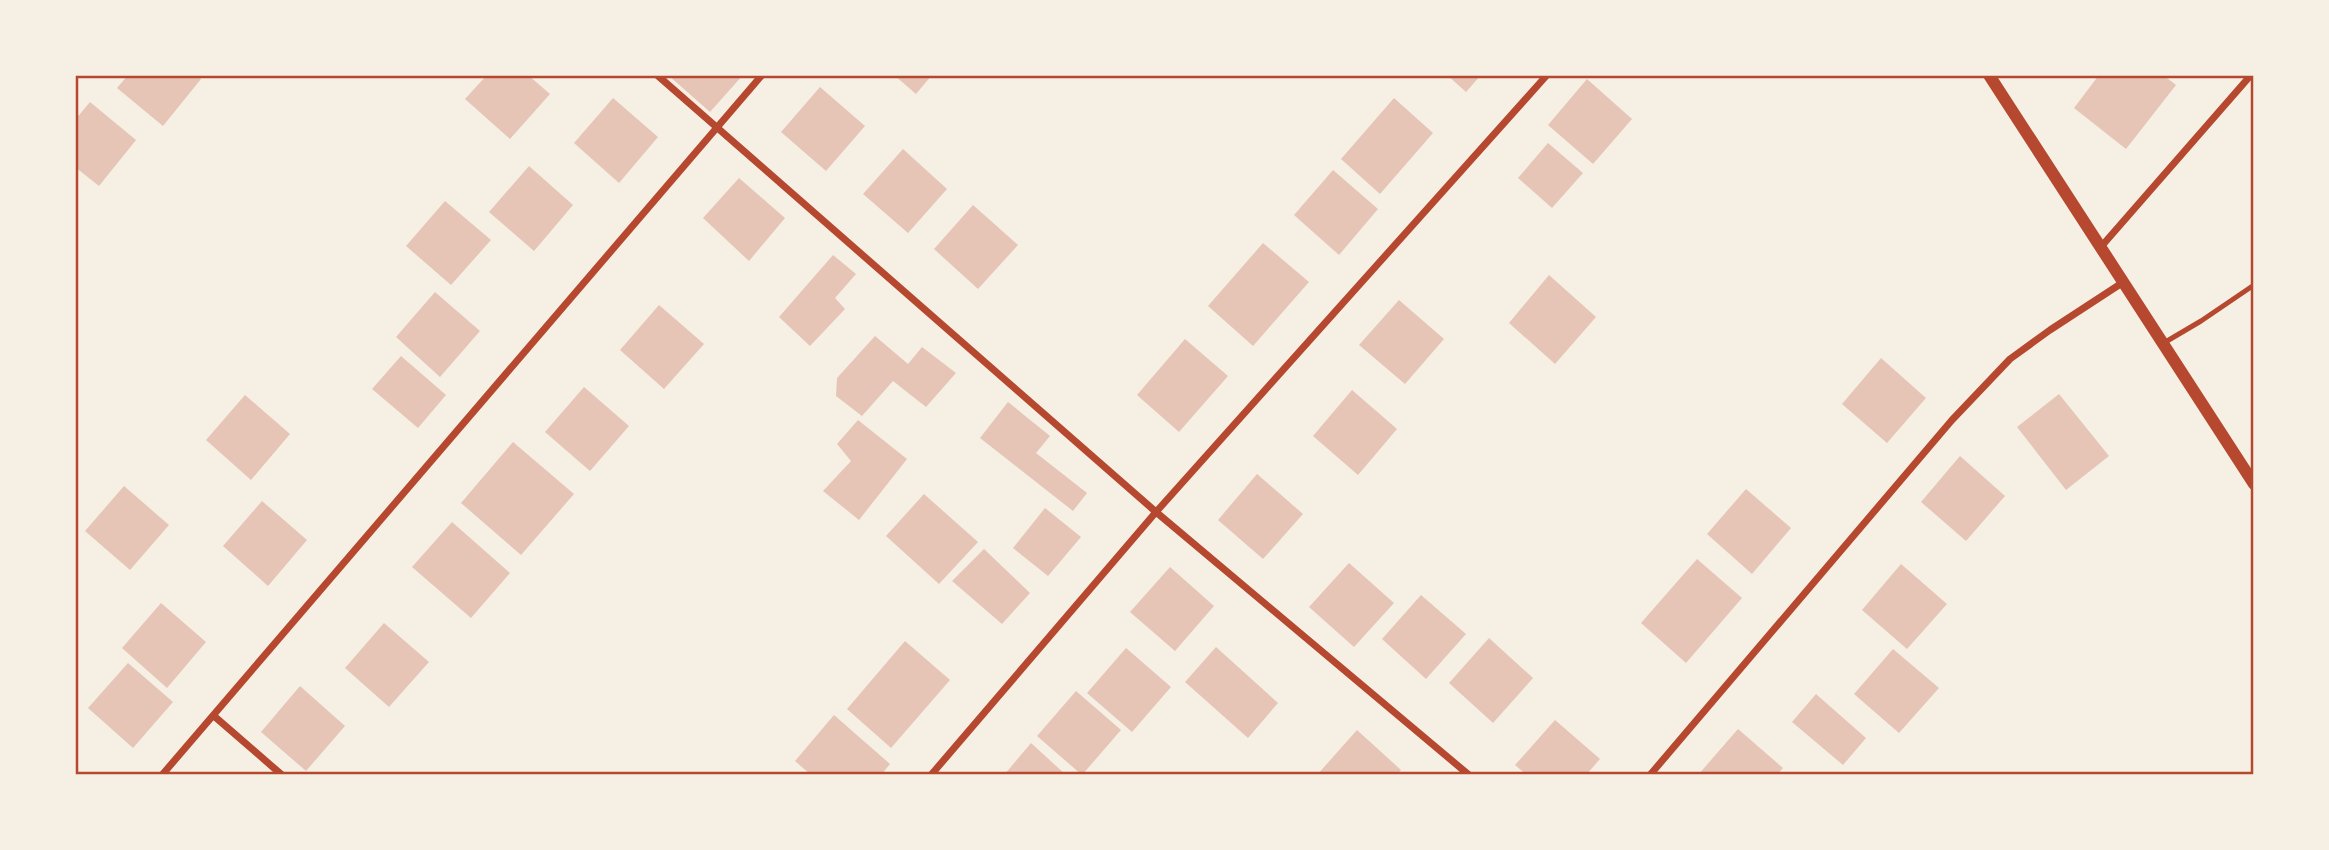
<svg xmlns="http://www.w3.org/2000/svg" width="2329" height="850" font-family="'Nunito Sans',sans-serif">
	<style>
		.building { fill: #e6c5b7 }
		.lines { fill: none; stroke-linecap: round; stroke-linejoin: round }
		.service { stroke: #b5482f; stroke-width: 5 }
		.minor { stroke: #b5482f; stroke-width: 7 }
		.tertiary { stroke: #b5482f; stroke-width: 12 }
		.neatline { fill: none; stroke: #b5482f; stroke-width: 2.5 }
	</style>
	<rect width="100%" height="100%" fill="#f6efe4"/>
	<path class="building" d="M128,75H196L201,79L163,126L117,88Z
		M487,75H528L550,94L510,139L465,99Z
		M668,75H743L710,112Z
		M894,75H932L916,94Z
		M1447,75H1481L1466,92Z
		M2099,75H2163L2176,85L2126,149L2074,108Z
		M1587,79L1632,119L1593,164L1548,125Z
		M820,87L865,126L826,171L781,132Z
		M613,98L658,137L619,183L574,143Z
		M1394,98L1433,133L1380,194L1341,159Z
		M90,102L136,140L99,186L75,167V120Z
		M1548,143L1583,173L1552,208L1518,178Z
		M903,149L947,189L908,233L863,194Z
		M529,166L573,205L534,251L489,212Z
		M1333,170L1378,209L1339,255L1294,215Z
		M739,178L785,218L749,261L703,218Z
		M445,201L491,240L451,285L406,246Z
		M973,205L1018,245L978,289L934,249Z
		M1263,243L1309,282L1253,346L1208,306Z
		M833,255L856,274L835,298L845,309L810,346L779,317Z
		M1549,275L1596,317L1555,364L1509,323Z
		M435,292L480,331L440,377L396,337Z
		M1399,300L1444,339L1405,384L1359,345Z
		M659,305L704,344L664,389L620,350Z
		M875,336L908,364L922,347L956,373L926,407L893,381L862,416L836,396L837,378Z
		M1185,339L1228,376L1179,432L1137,395Z
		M401,356L446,395L418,428L372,389Z
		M1881,358L1926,398L1887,443L1842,404Z
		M584,387L629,426L590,471L545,432Z
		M1352,390L1397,429L1358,475L1313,436Z
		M2059,394L2109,456L2066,490L2017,427Z
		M245,395L290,434L251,480L206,440Z
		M1008,402L1050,436L1036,453L1087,493L1073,511L980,438Z
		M858,420L907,459L859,520L823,491L851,461L837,444Z
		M513,442L574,494L521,555L461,503Z
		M1960,456L2005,496L1966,541L1921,502Z
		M1257,474L1303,514L1263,559L1218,520Z
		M124,486L169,525L130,570L85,531Z
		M1746,489L1791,528L1752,574L1707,534Z
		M924,494L978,542L939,584L886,536Z
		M262,501L307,540L268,586L223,546Z
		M1045,508L1081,537L1048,576L1013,548Z
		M452,522L510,573L471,618L412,567Z
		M984,549L1030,593L1002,624L952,581Z
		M1697,559L1742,598L1686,663L1641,623Z
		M1349,563L1394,603L1354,647L1309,607Z
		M1901,564L1947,604L1907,649L1862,610Z
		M1170,567L1214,606L1175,651L1130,612Z
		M1421,595L1466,634L1426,679L1382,639Z
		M161,603L206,642L167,688L122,648Z
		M384,623L429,662L389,707L345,668Z
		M1489,638L1533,678L1493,723L1449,683Z
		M905,641L950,680L891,748L847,709Z
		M1216,647L1278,703L1248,738L1185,682Z
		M1126,648L1171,687L1132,732L1087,693Z
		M1893,649L1939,688L1899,733L1854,694Z
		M128,663L173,702L133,748L88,708Z
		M300,686L345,726L306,771L261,732Z
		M1076,691L1121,730L1082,775L1037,736Z
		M1816,694L1866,738L1843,765L1792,722Z
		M834,715L890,764L881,775H811L795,761Z
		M1555,720L1600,759L1586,775H1527L1515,765Z
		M1738,729L1783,768L1777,775H1698Z
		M1357,730L1401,770L1397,775H1317Z
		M1031,743L1066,775H1004Z"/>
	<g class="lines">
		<path class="service" d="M2162,344L2201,321L2254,285"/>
		<path class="minor" d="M657,75L1156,512L1469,775
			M2100,248L2251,75
			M214,716L282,775
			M162,775L762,75
			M931,775L1156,512L1547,75
			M1650,775L1952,420L2010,359L2050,330L2122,283"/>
		<path class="tertiary" d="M1989,75L2254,484"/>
	</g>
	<rect width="2329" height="850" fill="none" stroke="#f6efe4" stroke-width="154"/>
	<rect x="77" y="77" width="2175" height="696" class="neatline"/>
</svg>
